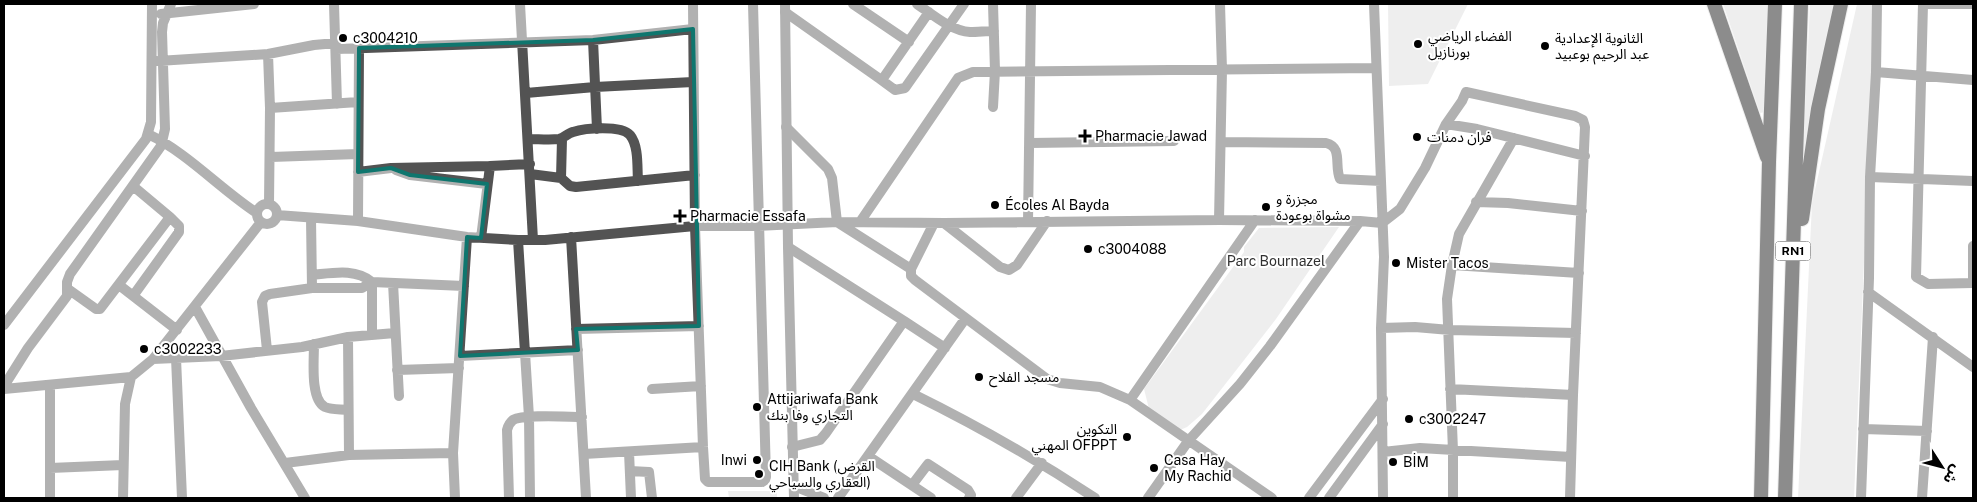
<svg xmlns="http://www.w3.org/2000/svg" width="1977" height="502" font-family="'Public Sans','Noto Sans Arabic',sans-serif">
	<style>
		.green { fill: #dadada }
		.lines { fill: none; stroke-linecap: round; stroke-linejoin: round }
		.trunk-casing { stroke: #dbdbdb; stroke-width: 16 }
		.minor { stroke: #535353; stroke-width: 10 }
		.tertiary { stroke: #535353; stroke-width: 10 }
		.trunk { stroke: #000; stroke-width: 14 }
		.marked { fill: none; stroke: #0f766e; stroke-width: 4; stroke-linejoin: round }
		.poi-dot { fill: #000; stroke: #fff; stroke-width: 2 }
		.labels { text-anchor: middle; dominant-baseline: central; stroke-width: 4; stroke-linejoin: round; paint-order: stroke }
		.shield { fill: #fff; stroke: #4c4c4c; stroke-width: 1 }
		.shield-label { font-size: 12px; font-weight: bold; fill: #000 }
		.poi-label { font-size: 14px; fill: #000; stroke: #fff; text-anchor: start }
		.park-label { font-size: 14px; fill: #313131; stroke: #fff }
	</style>
	<rect width="100%" height="100%" fill="#fff"/>
	<path class="green" d="M1388,4H1468L1428,84L1389,86Z
		M1723,4H1769L1765,112L1760,113Z
		M1810,4H1837L1803,153Z
		M1857,4H1875L1854,498H1798L1812,203Z
		M1339,227L1276,319L1202,414L1187,427L1178,431L1149,409L1144,389L1244,252V247L1259,228Z
		M728,491H777V498H729Z"/>
	<g class="lines">
		<defs>
			<path id="trunk" d="M1714,4L1767,157
				M1802,219L1818,109L1841,4
				M1761,498L1769,162L1775,4
				M1785,498L1801,4"/>
		</defs>
		<use href="#trunk" class="trunk-casing"/>
		<path class="minor" d="M334,4L337,104
			M520,4L533,240
			M693,4L695,226L703,447L705,479L708,482H762L765,480L766,477L753,4
			M853,4L909,42
			M917,4C932,14 951,31 970,32C978,32 986,31 994,31
			M993,4L995,71L993,107
			M1374,4L1384,257L1381,328L1383,498
			M1923,4L1916,277L1928,284L1972,283
			M1923,4H1973
			M785,12L880,79L884,77L929,12
			M161,14L254,4
			M593,40L597,129
			M337,49L593,40L693,29
			M268,54L270,108L269,204
			M158,61L268,54L314,45L336,43
			M1876,72L1877,4
			M880,79L895,90L905,88L964,4
			M526,93L595,87L693,82
			M270,108L358,102
			M1446,124L1477,129L1585,156
			M786,127L828,169L832,178L837,222L911,269
			M148,134C188,153 220,189 257,213
			M528,139C538,139 550,140 559,139C564,138 568,133 573,132C585,128 621,125 630,135C639,146 637,167 638,181
			M1222,142L1326,143C1343,147 1334,166 1340,179L1381,181
			M1030,143L1174,141
			M271,157L358,154
			M396,170L410,175L487,184
			M358,172L391,168L490,166
			M530,174L561,178L570,186L576,187L695,175
			M1870,177L1973,181
			M561,178L562,139
			M1476,202L1508,203L1582,211
			M257 214a10 10 0 1 1 20 0a10 10 0 1 1-20 0Z
			M277,215L358,221L467,237L518,240H545L695,226H759L837,222L944,223L1219,220L1360,221L1382,223L1400,209L1425,168L1446,124L1462,101L1466,92L1575,116L1583,120L1585,127L1573,395L1570,498
			M311,218L312,288
			M1219,220L1222,70L1220,4
			M358,221L359,48
			M860,222L958,78L973,72L1376,68
			M1028,222L1031,4
			M934,223L911,269V276L915,280L1047,379L1060,383L1100,387L1130,400L1272,498
			M944,223L1000,267L1009,270L1017,265L1047,221
			M571,237L586,498
			M481,238L490,166L530,164
			M518,240L529,417L530,498
			M1973,246V283
			M788,247L904,321
			M1452,265L1579,273
			M312,275C333,273 355,268 372,282
			M372,282V335
			M393,283L399,396
			M119,285L177,330
			M68,289L96,309H100L170,217L133,186
			M1868,292L1973,367
			M133,296L179,232V226L170,217
			M195,307L251,408L305,498
			M4,325L146,139L151,122L152,4
			M1381,328L1415,327L1450,330L1576,333
			M576,329L699,326
			M348,337L349,455
			M314,344C314,360 310,400 325,407C332,410 341,409 348,410
			M267,350L262,302L265,296L270,294L312,288H362L372,282L464,286
			M460,356L578,350
			M176,358L182,498
			M153,359L261,222
			M397,370L459,368
			M50,385V498
			M4,386L28,348L67,296V282L70,274L161,146L165,129L162,32L163,23L171,4
			M4,389L131,377L153,359L221,356L302,347L348,337L395,333
			M652,389L701,386
			M1450,389L1573,395
			M913,394C976,425 1036,459 1095,498
			M1130,400L1255,220
			M1863,429L1927,431
			M792,447L820,440L826,433L904,321L945,348
			M629,452L631,498
			M1383,452L1420,448L1571,457
			M584,454L703,447
			M868,456L931,498
			M285,463L349,455L453,453
			M50,468L123,465
			M630,471L649,472L652,498
			M912,485L928,464L968,490L971,495L969,498
			M794,486L824,498
			M123,498L125,404L131,377
			M455,498L453,453L467,237
			M509,498L507,430C508,426 509,423 513,420C524,414 568,417 582,417
			M838,498L965,319
			M1016,498L1042,463
			M1148,498L1189,440L1240,384L1270,346L1360,221
			M1309,498L1383,399
			M1329,498L1383,424
			M1453,498V451L1447,299L1452,265L1459,234L1514,138
			M1861,498L1869,278L1870,177L1876,72L1973,80
			M1922,498L1933,337"/>
		<path class="tertiary" d="M785,4L788,247L794,498"/>
		<use href="#trunk" class="trunk"/>
	</g>
	<path d="M0 0H1977V502H0ZM693,29L699,326L576,329L578,350L460,356L467,237L481,238L487,184L410,175L391,168L358,172L359,48L593,40Z" fill="#fff" fill-opacity=".55" fill-rule="evenodd"/>
	<path class="marked" d="M693,29L699,326L576,329L578,350L460,356L467,237L481,238L487,184L410,175L391,168L358,172L359,48L593,40Z"/>
	<g class="poi-dot">
		<circle cx="343" cy="38" r="5"/>
		<circle cx="1418" cy="44" r="5"/>
		<circle cx="1545" cy="46" r="5"/>
		<path d="M1082.5 128.5h5v5h5v5h-5v5h-5v-5h-5v-5h5z"/>
		<circle cx="1417" cy="137" r="5"/>
		<circle cx="995" cy="205" r="5"/>
		<circle cx="1266" cy="207" r="5"/>
		<path d="M677.5 208.5h5v5h5v5h-5v5h-5v-5h-5v-5h5z"/>
		<circle cx="1088" cy="249" r="5"/>
		<circle cx="1396" cy="263" r="5"/>
		<circle cx="144" cy="349" r="5"/>
		<circle cx="979" cy="377" r="5"/>
		<circle cx="757" cy="407" r="5"/>
		<circle cx="1409" cy="419" r="5"/>
		<circle cx="1127" cy="437" r="5"/>
		<circle cx="757" cy="460" r="5"/>
		<circle cx="1393" cy="462" r="5"/>
		<circle cx="1154" cy="468" r="5"/>
		<circle cx="759" cy="474" r="5"/>
	</g>
	<g class="labels">
		<rect class="shield" x="1775.5" y="241.5" width="35" height="19" rx="4"/>
		<g class="shield-label">
			<text x="1793" y="251">RN1</text>
		</g>
		<g class="poi-label">
			<text x="1428" y="36">الفضاء الرياضي<tspan x="1428" dy="16">بورنازيل</tspan></text>
			<text x="353" y="38">c3004210</text>
			<text x="1555" y="38">الثانوية الإعدادية<tspan x="1555" dy="16">عبد الرحيم بوعبيد</tspan></text>
			<text x="1095" y="136">Pharmacie Jawad</text>
			<text x="1427" y="137">فران دمنات</text>
			<text x="1276" y="199">مجزرة و<tspan x="1276" dy="16">مشواة بوعودة</tspan></text>
			<text x="1005" y="205">Écoles Al Bayda</text>
			<text x="690" y="216">Pharmacie Essafa</text>
			<text x="1098" y="249">c3004088</text>
			<text x="1406" y="263">Mister Tacos</text>
			<text x="154" y="349">c3002233</text>
			<text x="989" y="377">مسجد الفلاح</text>
			<text x="767" y="399">Attijariwafa Bank<tspan x="767" dy="16">التجاري وفا بنك</tspan></text>
			<text x="1419" y="419">c3002247</text>
			<text x="1117" y="429" text-anchor="end">التكوين<tspan x="1117" dy="16">المهني OFPPT</tspan></text>
			<text x="747" y="460" text-anchor="end">Inwi</text>
			<text x="1164" y="460">Casa Hay<tspan x="1164" dy="16">My Rachid</tspan></text>
			<text x="1403" y="462">BİM</text>
			<text x="769" y="466">CIH Bank (القرض<tspan x="769" dy="16">العقاري والسياحي)</tspan></text>
		</g>
		<g class="park-label">
			<text x="1276" y="261">Parc Bournazel</text>
		</g>
	</g>
	<rect width="1977" height="502" fill="none" stroke="#000000" stroke-width="10"/>
	<g transform="translate(1942 467) rotate(126)" stroke="#ffffff" stroke-width="4" paint-order="stroke">
	<path d="M0-4L9 19L0 12L-9 19Z" fill="#000000"/>
	<text y="-8" font-size="14" font-weight="bold" text-anchor="middle" fill="#000000">ش</text>
	</g>
</svg>
